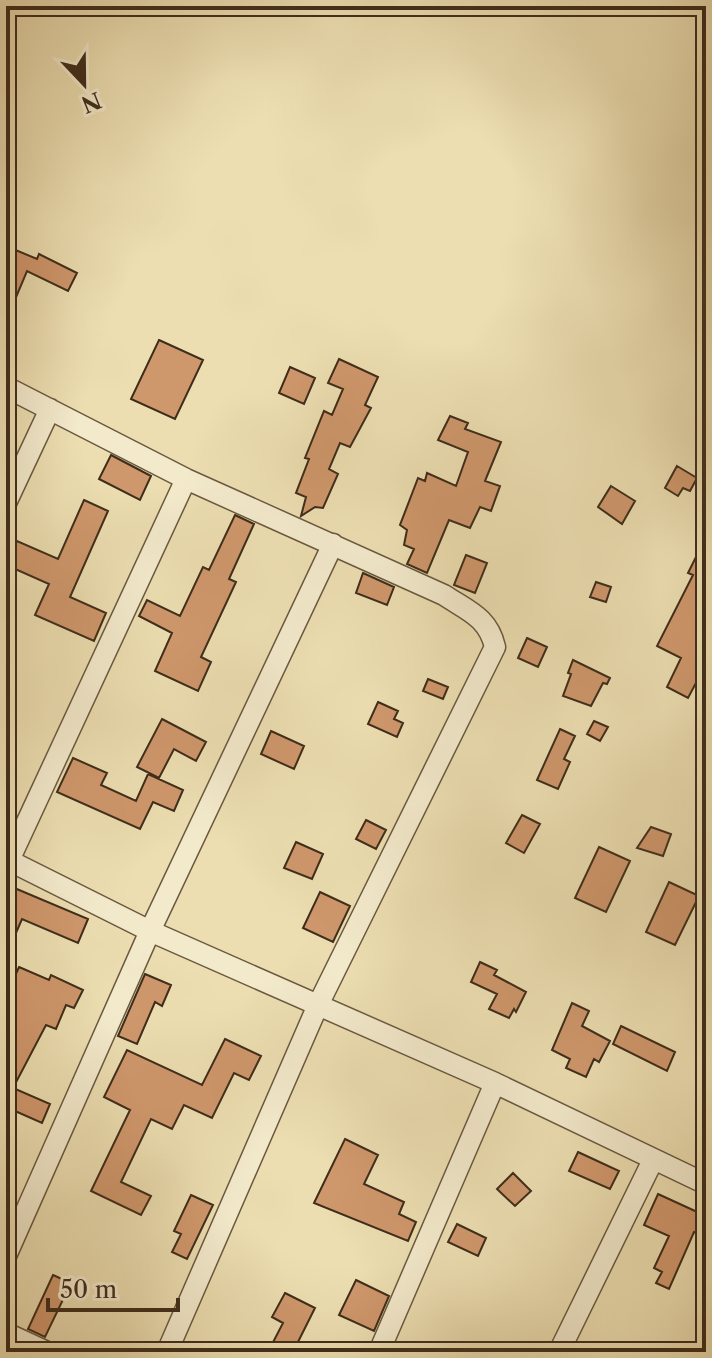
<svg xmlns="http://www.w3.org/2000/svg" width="712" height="1358" font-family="'Libre Caslon Text',serif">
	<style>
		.building { fill: #cf976c; stroke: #3e2d1b; stroke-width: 2 }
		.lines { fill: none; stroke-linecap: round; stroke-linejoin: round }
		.street-casing { stroke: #6a5940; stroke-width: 23 }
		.street { stroke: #f3eacc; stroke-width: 20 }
	</style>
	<rect width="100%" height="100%" fill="#ecdeb1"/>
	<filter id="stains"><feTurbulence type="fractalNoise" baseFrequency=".0025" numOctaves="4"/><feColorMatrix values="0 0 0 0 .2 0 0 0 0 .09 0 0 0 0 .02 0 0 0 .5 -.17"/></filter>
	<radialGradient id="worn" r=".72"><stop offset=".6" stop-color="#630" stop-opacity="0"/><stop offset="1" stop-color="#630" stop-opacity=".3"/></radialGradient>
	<path class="building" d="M6,246L37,259L39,254L77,273L68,291L27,271L6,321Z
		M159,340L203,360L175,419L131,399Z
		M339,359L378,377L365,405L371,408L350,447L340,443L329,469L338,474L323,508L315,507L301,516L306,497L296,493L309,459L305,458L324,411L332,415L343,389L328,383Z
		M290,367L315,378L304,404L279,393Z
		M450,416L468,423L465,429L501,442L485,481L500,486L491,511L480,507L470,528L449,520L427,573L407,564L414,549L404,545L407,530L400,525L418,478L425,481L427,473L456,486L468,452L438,440Z
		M111,455L151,476L140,500L99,479Z
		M677,466L697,478L690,491L683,488L678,496L665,488Z
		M611,486L635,501L622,524L598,507Z
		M84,500L108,511L70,597L106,613L94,641L35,615L49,584L6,565L17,541L58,559Z
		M235,515L254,524L229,579L236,582L201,657L211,662L198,691L155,671L172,633L139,616L147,600L180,616L203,567L209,570Z
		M706,537V664L688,698L667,687L681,658L657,646L693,575L688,573Z
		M466,555L487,563L475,593L454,585Z
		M363,573L394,587L387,605L356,593Z
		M596,582L611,587L606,602L590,597Z
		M527,638L547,647L538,667L518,658Z
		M573,660L610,678L607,684L603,683L591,706L563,696L571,674L568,673Z
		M428,679L448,687L443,699L423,691Z
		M378,702L398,711L394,719L403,723L397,737L368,724Z
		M162,719L206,742L196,761L174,749L159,778L137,767Z
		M594,721L608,727L600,741L587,734Z
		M560,729L575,736L564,759L570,762L558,789L537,780Z
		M271,731L304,746L294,769L261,754Z
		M73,758L107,773L101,785L136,801L148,774L183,790L174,811L153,802L140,829L57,792Z
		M522,815L540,824L524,853L506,843Z
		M366,820L386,830L376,849L356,839Z
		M651,827L671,834L663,856L637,848Z
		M296,842L323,854L312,879L284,868Z
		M599,847L630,861L606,912L575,898Z
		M669,882L699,896L675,945L646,932Z
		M12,887L88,919L78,943L22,919L6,956V901Z
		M320,892L350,906L333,942L303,928Z
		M480,962L497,970L494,975L526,992L516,1012L514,1009L509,1018L489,1009L497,994L471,982Z
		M19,967L49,980L51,975L83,990L74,1008L66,1005L56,1029L46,1025L13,1088L50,1104L42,1123L6,1107V982L11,985Z
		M145,974L171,985L162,1006L155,1002L137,1044L118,1036Z
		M572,1003L589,1011L582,1026L610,1041L599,1062L594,1059L586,1077L566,1068L570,1059L552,1050Z
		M621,1026L675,1052L667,1071L613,1044Z
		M225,1039L261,1056L249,1080L234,1073L212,1118L184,1105L172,1129L151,1119L121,1182L151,1196L141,1215L91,1191L130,1110L104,1097L127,1050L202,1085Z
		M345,1139L378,1155L364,1184L404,1202L399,1214L416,1222L408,1241L314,1203Z
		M578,1152L619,1171L610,1189L569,1171Z
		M513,1173L531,1191L515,1206L497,1189Z
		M658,1194L706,1216V1237L694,1232L669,1289L656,1283L662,1272L654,1268L669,1236L644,1225Z
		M191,1195L213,1205L187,1259L172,1252L181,1234L174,1231Z
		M457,1224L486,1238L478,1256L448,1242Z
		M53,1275L71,1283L45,1337L28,1329Z
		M356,1280L389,1296L374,1331L339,1315Z
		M285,1293L315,1308L293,1352H268L283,1323L272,1317Z"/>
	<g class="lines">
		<defs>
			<path id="street" d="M6,387L186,479L444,595C468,611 488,617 495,647L318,1005L167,1352
				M6,503L50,409
				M6,859L150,931L495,1083L706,1184
				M6,867L186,479
				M6,1256L150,931L333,544
				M6,1333L47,1352
				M379,1352L495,1083
				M559,1352L653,1160"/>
		</defs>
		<use href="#street" class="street-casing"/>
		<use href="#street" class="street"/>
	</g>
	<rect width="712" height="1358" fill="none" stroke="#ecdeb1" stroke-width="32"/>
	<rect x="8" y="8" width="696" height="1342" fill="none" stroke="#3e2d1b" stroke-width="4"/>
	<rect x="16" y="16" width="680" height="1326" fill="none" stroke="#3e2d1b" stroke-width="2"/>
	<g transform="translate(84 84) rotate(158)" stroke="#f3eacc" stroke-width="6" paint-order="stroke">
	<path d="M0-6L14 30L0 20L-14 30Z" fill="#3e2d1b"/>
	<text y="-12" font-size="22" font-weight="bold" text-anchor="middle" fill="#3e2d1b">N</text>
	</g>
	<path d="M48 1298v12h130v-12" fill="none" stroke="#3e2d1b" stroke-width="4"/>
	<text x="60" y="1298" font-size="24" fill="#3e2d1b" stroke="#f3eacc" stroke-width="6" paint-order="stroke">50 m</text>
	<rect width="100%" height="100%" filter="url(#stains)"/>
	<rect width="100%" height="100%" fill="url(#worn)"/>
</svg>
